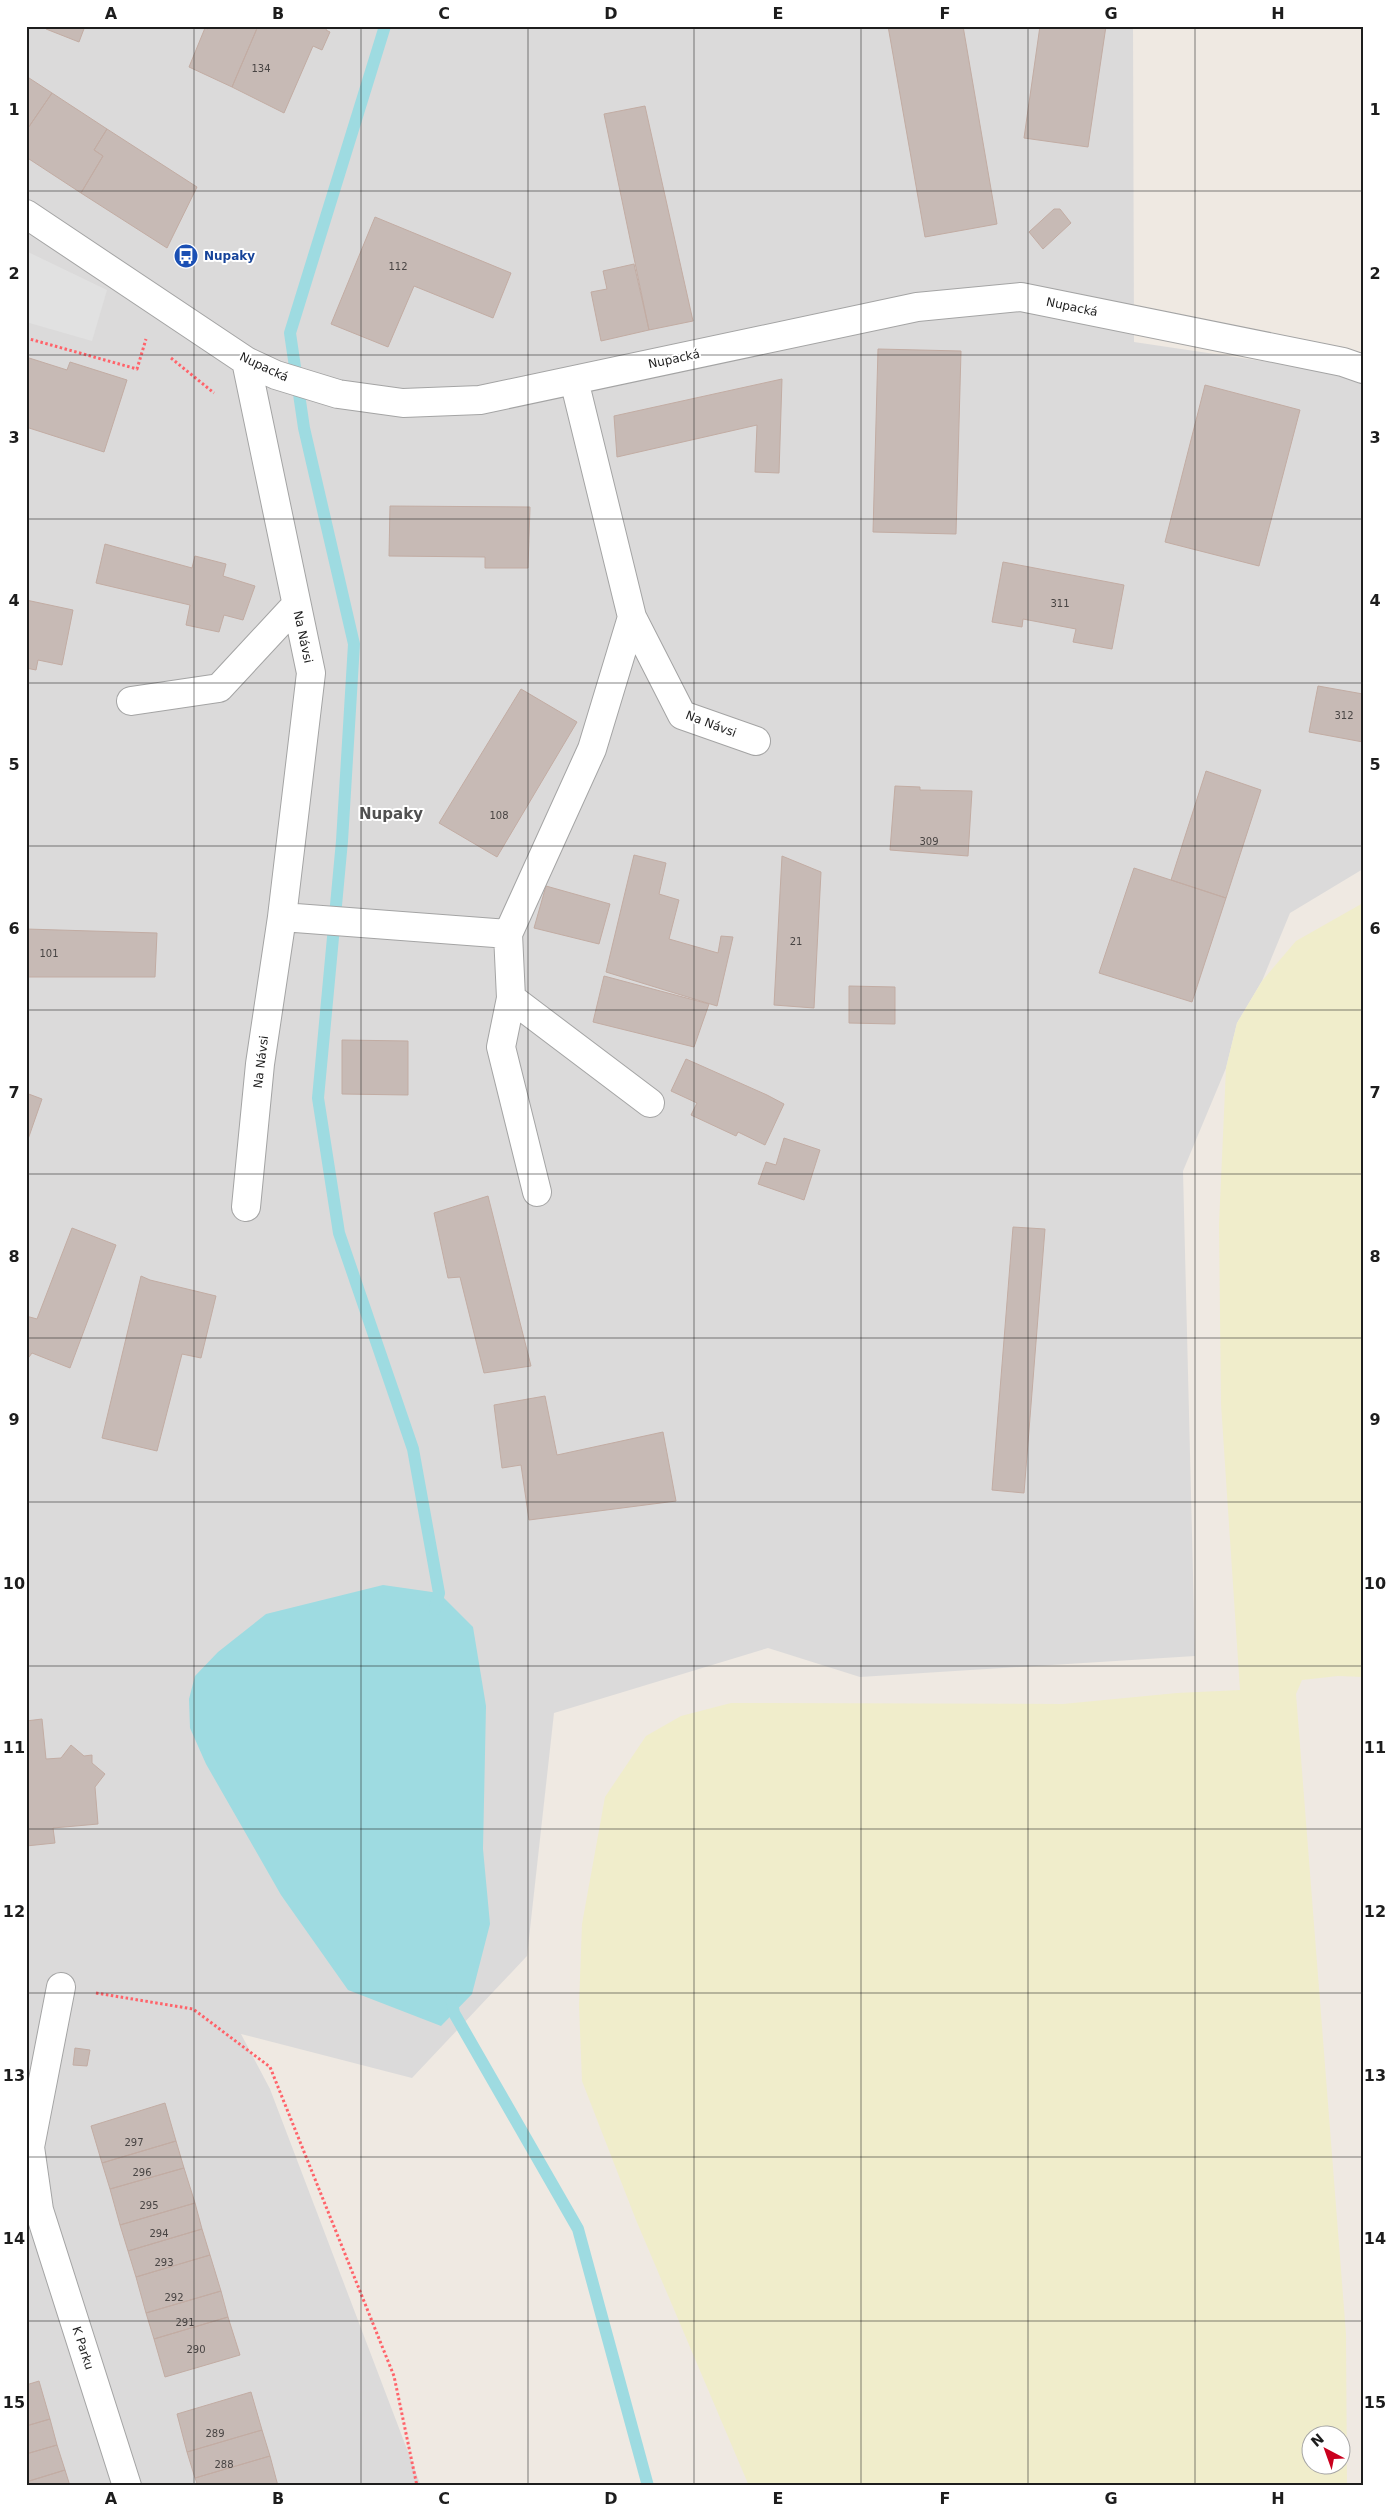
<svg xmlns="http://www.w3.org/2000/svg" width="1389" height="2512" font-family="'DejaVu Sans',sans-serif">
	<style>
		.residential { fill: #dbdada }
		.farmland { fill: #f0edcb; fill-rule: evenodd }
		.parking { fill: #e1e1e1 }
		.water { fill: #9edbe1 }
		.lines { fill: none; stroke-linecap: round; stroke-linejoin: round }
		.stream { stroke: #9edbe1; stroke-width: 12 }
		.building { fill: #c7bab5; stroke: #c2aca3 }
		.minor-casing { stroke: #a4a4a4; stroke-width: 30 }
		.path { stroke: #ff636a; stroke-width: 3; stroke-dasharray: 2.5 2.5; stroke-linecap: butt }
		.minor { stroke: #fff; stroke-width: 28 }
		.grid { fill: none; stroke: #1d1d1d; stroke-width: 1; stroke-opacity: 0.55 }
		.labels { text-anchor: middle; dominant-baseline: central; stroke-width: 4; stroke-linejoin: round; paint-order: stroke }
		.number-label { font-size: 10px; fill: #484443 }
		.transit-label { font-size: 12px; font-weight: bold; fill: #164399; stroke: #fff; text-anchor: start }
		.street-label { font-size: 12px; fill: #1d1d1d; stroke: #fff }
		.quarter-label { font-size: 15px; font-weight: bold; fill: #505050; stroke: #fff }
		.neatline { fill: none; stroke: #1d1d1d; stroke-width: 2 }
		.grid-label { font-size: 16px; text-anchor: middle; font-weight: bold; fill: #1d1d1d }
	</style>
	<rect width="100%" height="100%" fill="#efe9e2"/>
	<path class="residential" d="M26,26H1133L1134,342L1363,376V869L1290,913L1262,981L1237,1023L1226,1068L1183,1171L1195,1656L860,1677L768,1648L554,1713L527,1956L412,2078L241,2034L270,2089L421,2486H26Z"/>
	<path class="farmland" d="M1363,903V1677L1338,1676L1302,1680L1296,1694L1346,2334L1347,2486H749L636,2220L582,2081L579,2005L582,1924L605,1797L646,1736L681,1716L731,1703L1063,1704L1177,1693L1240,1690L1221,1404L1219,1224L1226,1068L1237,1023L1262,981L1296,941ZM1312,2434H1342V2464H1312Z"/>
	<path class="parking" d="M26,251L107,290L92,341L26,322Z"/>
	<path class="water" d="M383,1585L439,1593L473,1627L486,1706L483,1849L490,1924L472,1994L441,2026L348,1990L281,1895L206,1764L190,1728L189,1699L195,1676L218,1652L266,1614Z"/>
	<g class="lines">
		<path class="stream" d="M385,26L290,333L304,428L354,644L342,841L318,1098L339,1233L413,1449L439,1593L435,1609
			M451,1998L454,2013L578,2229L648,2486"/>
	</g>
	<path class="building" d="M47,26H85L79,42L46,29Z
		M209,26H258L232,87L189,67L205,28L208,29Z
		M258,26H328L326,30L330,32L322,50L313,46L284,113L232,87Z
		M888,26H963L997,224L925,237Z
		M1040,26H1106L1088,147L1024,138Z
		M26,76L52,93L26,131Z
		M52,93L107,129L94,150L103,156L81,193L26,157V131Z
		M645,106L693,321L649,330L604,114Z
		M107,129L197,187L167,248L81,193L103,156L94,150Z
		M1054,209H1060L1071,223L1043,249L1029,232Z
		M375,217L511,273L493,318L414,286L388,347L331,324Z
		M634,264L649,330L601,341L591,292L607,289L603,271Z
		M878,349L961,351L956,534L873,532Z
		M26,357L67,370L70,362L127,380L104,452L26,427Z
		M782,379L779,473L755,472L757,425L617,457L614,416Z
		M1205,385L1300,410L1259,566L1165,542Z
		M390,506L530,507L528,568H485V557L389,556Z
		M105,544L192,568L195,556L226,564L223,576L255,586L243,620L224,615L219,632L186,625L190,605L96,583Z
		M1003,562L1124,585L1112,649L1073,642L1076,629L1023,619L1022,627L992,622Z
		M26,600L73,610L62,665L38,660L36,670L26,668Z
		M1318,686L1363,694V742L1309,732Z
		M521,689L577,722L497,857L439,823Z
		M1206,771L1261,790L1226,898L1171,880Z
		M895,786L920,787V790L972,791L968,856L890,850Z
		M634,855L666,863L659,894L679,900L669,939L718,953L721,936L733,937L717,1006L606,972Z
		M782,856L821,872L814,1008L774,1005Z
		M1134,868L1226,898L1192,1002L1099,973Z
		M546,886L610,904L599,944L534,928Z
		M26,929L157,933L155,977H26Z
		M604,976L709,1004L694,1047L593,1022Z
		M849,986L895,987V1024L849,1023Z
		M342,1040L408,1041V1095L342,1094Z
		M686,1059L767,1095L784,1104L765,1145L738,1132L736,1136L691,1115L697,1103L671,1091Z
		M26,1093L42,1099L26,1145Z
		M784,1138L820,1150L804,1200L758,1184L766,1162L776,1165Z
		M488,1196L531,1366L484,1373L460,1277L448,1278L434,1213Z
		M1013,1227L1045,1229L1024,1493L992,1490Z
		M72,1228L116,1245L70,1368L32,1353L26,1361V1316L37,1319Z
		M141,1276L150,1280L216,1296L201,1358L182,1354L157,1451L102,1438Z
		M545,1396L557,1455L663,1432L676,1501L529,1520L521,1465L502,1468L494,1405Z
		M42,1719L46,1759L61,1758L71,1745L84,1756L92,1755V1763L105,1774L95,1787L98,1824L53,1828L55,1843L26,1846V1721Z
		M75,2048L90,2050L87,2066L73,2065Z
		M165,2103L176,2141L102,2163L91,2126Z
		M176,2141L184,2168L110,2189L102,2163Z
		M184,2168L195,2203L120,2225L110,2189Z
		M195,2203L202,2229L128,2251L120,2225Z
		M202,2229L210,2255L136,2277L128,2251Z
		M210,2255L221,2291L146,2313L136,2277Z
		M221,2291L228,2317L154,2339L146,2313Z
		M228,2317L240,2355L165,2377L154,2339Z
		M39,2381L50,2419L26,2426V2385Z
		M251,2392L262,2430L187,2452L177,2414Z
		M50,2419L57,2445L26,2454V2426Z
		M262,2430L270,2456L195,2478L187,2452Z
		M57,2445L65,2470L26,2482V2454Z
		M270,2456L278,2486H198L195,2478Z
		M65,2470L70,2486H26V2482Z"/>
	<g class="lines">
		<defs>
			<path id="minor" d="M26,214L246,361L276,375L338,394L403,403L480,400L917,307L1021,297L1343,362L1363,369
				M246,361L311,673L282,917L508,934
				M574,380L632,617L682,715L756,741
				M131,701L219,688L296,605
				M511,998L650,1103
				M537,1192L501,1047L511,998L508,934L592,749L632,617
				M246,1207L260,1064L282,917
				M61,1987L30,2147L39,2210L127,2486"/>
		</defs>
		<use href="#minor" class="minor-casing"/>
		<path class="path" d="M26,338L137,369L146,339
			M171,358L214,393
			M96,1993L193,2009L270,2067L394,2376L417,2486"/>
		<use href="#minor" class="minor"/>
	</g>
	<path class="grid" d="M194,26V2486M361,26V2486M528,26V2486M694,26V2486M861,26V2486M1028,26V2486M1195,26V2486M26,191H1363M26,355H1363M26,519H1363M26,683H1363M26,846H1363M26,1010H1363M26,1174H1363M26,1338H1363M26,1502H1363M26,1666H1363M26,1829H1363M26,1993H1363M26,2157H1363M26,2321H1363"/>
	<defs>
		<symbol id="bus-disc" viewBox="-11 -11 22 22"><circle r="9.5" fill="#1a4fb4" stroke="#fff"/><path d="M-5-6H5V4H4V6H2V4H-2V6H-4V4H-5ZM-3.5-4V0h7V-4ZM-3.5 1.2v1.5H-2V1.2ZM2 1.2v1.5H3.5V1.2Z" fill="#fff"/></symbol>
	</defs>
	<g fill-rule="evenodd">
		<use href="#bus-disc" x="172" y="242" width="28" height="28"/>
	</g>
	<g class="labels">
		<g class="number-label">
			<text x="261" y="68">134</text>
			<text x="398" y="266">112</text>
			<text x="1060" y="603">311</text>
			<text x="1344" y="715">312</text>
			<text x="499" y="815">108</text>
			<text x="929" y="841">309</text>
			<text x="796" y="941">21</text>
			<text x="49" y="953">101</text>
			<text x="134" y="2142">297</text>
			<text x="142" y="2172">296</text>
			<text x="149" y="2205">295</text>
			<text x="159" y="2233">294</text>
			<text x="164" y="2262">293</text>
			<text x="174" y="2297">292</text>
			<text x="185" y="2322">291</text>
			<text x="196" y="2349">290</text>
			<text x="215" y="2433">289</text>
			<text x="224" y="2464">288</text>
		</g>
		<g class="transit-label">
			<text x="204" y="256">Nupaky</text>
		</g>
		<g class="street-label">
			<text transform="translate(1072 307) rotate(12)">Nupacká</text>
			<text transform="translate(674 359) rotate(-12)">Nupacká</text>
			<text transform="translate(264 367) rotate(25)">Nupacká</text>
			<text transform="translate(303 637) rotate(78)">Na Návsi</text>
			<text transform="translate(711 724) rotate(21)">Na Návsi</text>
			<text transform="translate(261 1062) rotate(-83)">Na Návsi</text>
			<text transform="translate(83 2348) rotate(72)">K Parku</text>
		</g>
		<g class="quarter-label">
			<text x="391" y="814">Nupaky</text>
		</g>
	</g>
	<rect width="1389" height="2512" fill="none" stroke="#ffffff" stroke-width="55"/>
	<g transform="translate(1326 2450) rotate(319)"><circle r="24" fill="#ffffff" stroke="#a5a5a5"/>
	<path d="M0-4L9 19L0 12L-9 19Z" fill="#ca001e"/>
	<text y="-8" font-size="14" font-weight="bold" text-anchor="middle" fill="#1d1d1d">N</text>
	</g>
	<rect x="28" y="28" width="1334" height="2456" class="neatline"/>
	<g class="grid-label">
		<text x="111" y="19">A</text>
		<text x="278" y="19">B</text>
		<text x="444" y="19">C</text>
		<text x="611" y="19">D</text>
		<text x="778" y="19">E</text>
		<text x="945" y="19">F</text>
		<text x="1111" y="19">G</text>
		<text x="1278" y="19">H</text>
		<text x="14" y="115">1</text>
		<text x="1375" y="115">1</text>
		<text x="14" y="279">2</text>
		<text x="1375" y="279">2</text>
		<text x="14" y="443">3</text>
		<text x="1375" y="443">3</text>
		<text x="14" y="606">4</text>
		<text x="1375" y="606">4</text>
		<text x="14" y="770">5</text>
		<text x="1375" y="770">5</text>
		<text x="14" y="934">6</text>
		<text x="1375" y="934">6</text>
		<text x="14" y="1098">7</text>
		<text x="1375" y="1098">7</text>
		<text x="14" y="1262">8</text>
		<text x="1375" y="1262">8</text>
		<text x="14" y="1425">9</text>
		<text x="1375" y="1425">9</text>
		<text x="14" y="1589">10</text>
		<text x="1375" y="1589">10</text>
		<text x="14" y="1753">11</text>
		<text x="1375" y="1753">11</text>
		<text x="14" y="1917">12</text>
		<text x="1375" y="1917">12</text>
		<text x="14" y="2081">13</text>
		<text x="1375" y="2081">13</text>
		<text x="14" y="2244">14</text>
		<text x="1375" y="2244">14</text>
		<text x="14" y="2408">15</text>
		<text x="1375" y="2408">15</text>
		<text x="111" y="2504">A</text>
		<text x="278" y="2504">B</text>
		<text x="444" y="2504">C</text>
		<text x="611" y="2504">D</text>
		<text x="778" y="2504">E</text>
		<text x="945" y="2504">F</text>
		<text x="1111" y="2504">G</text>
		<text x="1278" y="2504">H</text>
	</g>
</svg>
